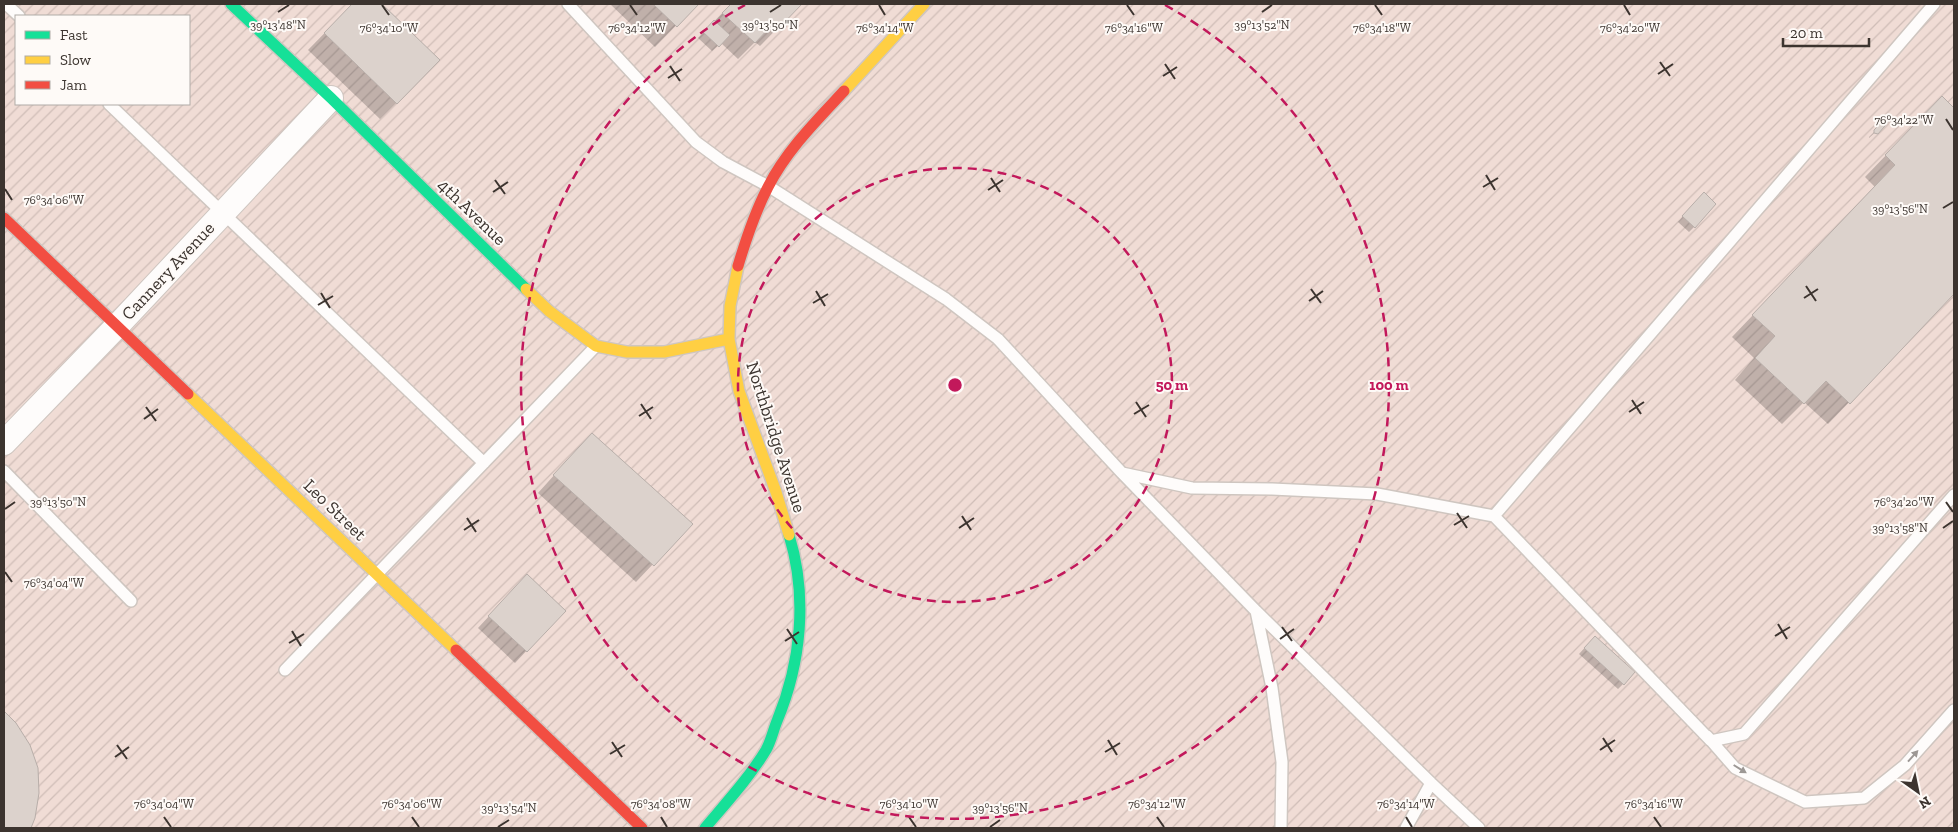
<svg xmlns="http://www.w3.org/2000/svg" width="1958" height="832" font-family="'Zilla Slab',serif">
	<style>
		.industrial { fill: url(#industrial-furrows); fill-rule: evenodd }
		.shadow { fill: #0003 }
		.building { fill: #dcd2cc; stroke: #b8aea9 }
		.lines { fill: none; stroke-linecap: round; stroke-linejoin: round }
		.lane-casing { stroke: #cfc6c0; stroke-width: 14 }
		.street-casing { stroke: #cfc6c0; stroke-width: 26 }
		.fast-casing { stroke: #cfc6c0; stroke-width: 14 }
		.slow-casing { stroke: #cfc6c0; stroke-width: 14 }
		.jam-casing { stroke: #cfc6c0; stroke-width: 14 }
		.lane { stroke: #fefcfb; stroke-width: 11 }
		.street { stroke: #fefcfb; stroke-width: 24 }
		.fast { stroke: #16e098; stroke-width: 11 }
		.slow { stroke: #ffcf43; stroke-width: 11 }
		.jam { stroke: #f24e42; stroke-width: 11 }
		.oneway { fill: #9d9895 }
		.ticks { fill: none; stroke: #3c342f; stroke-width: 2 }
		.ring { fill: none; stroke: #c2185b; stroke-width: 2.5; stroke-dasharray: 9 6 }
		.labels { text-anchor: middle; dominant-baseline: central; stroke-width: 4; stroke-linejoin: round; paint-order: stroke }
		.street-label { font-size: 18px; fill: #3c342f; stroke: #fefaf7 }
		.ticks-label { font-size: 12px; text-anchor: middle; fill: #3c342f; stroke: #fefaf7; stroke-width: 4; stroke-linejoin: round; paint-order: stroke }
		.centre { fill: #c2185b; stroke: #fefaf7; stroke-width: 2.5 }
		.ring-label { font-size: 15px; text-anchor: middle; font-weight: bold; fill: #c2185b; stroke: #fefaf7; stroke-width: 4; stroke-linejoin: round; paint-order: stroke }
	</style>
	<defs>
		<pattern id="industrial-furrows" width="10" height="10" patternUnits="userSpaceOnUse" patternTransform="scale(1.25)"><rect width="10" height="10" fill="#f0dcd5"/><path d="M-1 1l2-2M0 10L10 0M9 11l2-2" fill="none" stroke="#cfbdb7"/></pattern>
	</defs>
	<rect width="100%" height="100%" fill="#f7ebe3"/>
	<path class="industrial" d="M4,4H1954V828H4ZM16,16H189V104H16Z"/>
	<path class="shadow" d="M353,4H381L439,60L380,119L308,50Z
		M610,4H697L655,47Z
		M731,4H801L760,46L755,42L738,59L721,43L712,51L698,38Z
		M1942,97L1954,109V293L1828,424L1804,402L1782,424L1735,380L1754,358L1732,337L1875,187L1865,177Z
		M1888,118L1889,120L1869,138V137Z
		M1699,199L1694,227L1689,232L1678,222Z
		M576,451L691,524L636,582L538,493Z
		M516,587L564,611L515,663L478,628Z
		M1589,643L1623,684L1618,689L1579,654Z
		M4,713L15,724L34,817L29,828H4Z"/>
	<path class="building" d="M352,4H382L440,60L397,104L324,33Z
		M653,4H699L677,27Z
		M731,4H802L777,30L771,26L755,43L722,13Z
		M714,20L730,35L719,47L703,32Z
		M1942,96L1954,108V294L1850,404L1826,381L1804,404L1755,358L1775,336L1752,315L1895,165L1885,155Z
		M1887,117H1890V120L1878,134L1874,133V130Z
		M1704,192L1716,204L1695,228L1682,216Z
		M592,433L693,524L654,566L553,475Z
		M527,574L566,611L527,652L488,616Z
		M1595,636L1635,672L1624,685L1584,648Z
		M4,711L16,723L30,745L38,768L39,793L35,818L31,828H4Z"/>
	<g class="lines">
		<defs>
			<path id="lane" d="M6,4L19,16
				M568,4L696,142L723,162L768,186L946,299L998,339L1122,473L1256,611L1431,783L1479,828
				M1934,4L1494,516L1711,741L1744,734L1954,495
				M109,104L484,463
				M4,471L131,601
				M1122,473L1192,488L1272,489L1377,494L1494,516
				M1256,611L1272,688L1282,762L1281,828
				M285,670L596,346
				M1707,736L1735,768L1805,802L1864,798L1905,765L1954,710
				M1406,828L1431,783"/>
			<path id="street" d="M4,443L118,325L331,98"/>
			<path id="fast" d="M231,4L331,98L526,289
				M705,828C726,803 749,778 766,750C771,741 773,731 777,721C801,663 808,597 789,535"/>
			<path id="slow" d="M844,91L924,4
				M738,266L730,306L729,339L739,391L776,492L789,535
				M526,289L549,311L596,346L627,352H664L729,339
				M188,394L456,650"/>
			<path id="jam" d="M4,218L188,394
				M738,266C746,239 755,212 768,187C786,151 817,120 844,91
				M456,650L642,828"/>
		</defs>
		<use href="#lane" class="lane-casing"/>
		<use href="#street" class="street-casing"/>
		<use href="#fast" class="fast-casing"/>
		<use href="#slow" class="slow-casing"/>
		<use href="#jam" class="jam-casing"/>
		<use href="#lane" class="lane"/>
		<use href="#street" class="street"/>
		<use href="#fast" class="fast"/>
		<use href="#slow" class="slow"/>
		<use href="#jam" class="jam"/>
	</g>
	<defs><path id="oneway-solid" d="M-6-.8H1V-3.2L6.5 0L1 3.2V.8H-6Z" transform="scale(1.25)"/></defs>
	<g class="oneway">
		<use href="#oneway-solid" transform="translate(1913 756) rotate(-48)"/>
		<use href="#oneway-solid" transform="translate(1740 769) rotate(32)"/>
	</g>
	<path class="ticks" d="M382,5L389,15M630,5L637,15M879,5L885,15M1127,5L1134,15M1375,5L1382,15M1624,5L1630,15M278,12L289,5M770,12L781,5M1262,12L1272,5M1660,62L1670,76M1165,64L1175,79M670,66L680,81M1658,74L1673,64M1163,76L1177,67M668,78L682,69M1946,119L1953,130M1486,175L1495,190M991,178L1000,192M495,180L505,194M1483,187L1498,178M5,189L12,200M988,190L1003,180M493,192L508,182M1943,208L1953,202M1806,286L1816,301M1311,289L1321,303M816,291L825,306M321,293L330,308M1804,298L1818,289M1309,301L1323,291M813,303L828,294M318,305L333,296M1632,400L1641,414M1136,402L1146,417M641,404L651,419M146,407L156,421M1629,412L1644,402M1134,414L1149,405M639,416L653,407M144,419L158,409M1946,502L1953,512M5,509L15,502M1457,513L1467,528M962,516L971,530M467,518L476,532M1454,525L1469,516M959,528L974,518M1943,528L1953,521M464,530L479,520M5,572L12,582M1778,624L1787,639M1282,627L1292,641M787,629L797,644M292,631L301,646M1775,636L1790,627M1280,639L1294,629M785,641L799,632M289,643L304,634M1603,738L1612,752M1108,740L1117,755M612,742L622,757M117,745L127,759M1600,750L1615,740M1105,752L1120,743M610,754L625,745M115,757L129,747M164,817L171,827M412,817L419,827M661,817L667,827M909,817L916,827M1157,817L1164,827M1406,817L1412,827M1654,817L1661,827M498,827L509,820M990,827L1000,820"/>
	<g class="ring">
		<circle cx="955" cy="385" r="217"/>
		<path d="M1165 5A434 434 0 1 1 745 5"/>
	</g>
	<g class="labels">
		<g class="street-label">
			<text transform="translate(472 212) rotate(44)">4th Avenue</text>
			<text transform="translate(168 271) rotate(-47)">Cannery Avenue</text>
			<text transform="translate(776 437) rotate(72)">Northbridge Avenue</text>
			<text transform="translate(335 510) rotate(44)">Leo Street</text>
		</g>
	</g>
	<g class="ticks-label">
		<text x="278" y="29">39°13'48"N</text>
		<text x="770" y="29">39°13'50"N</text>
		<text x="1262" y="29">39°13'52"N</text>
		<text x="389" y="32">76°34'10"W</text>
		<text x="637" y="32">76°34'12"W</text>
		<text x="885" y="32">76°34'14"W</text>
		<text x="1134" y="32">76°34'16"W</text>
		<text x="1382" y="32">76°34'18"W</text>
		<text x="1630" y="32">76°34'20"W</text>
		<text x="1904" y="124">76°34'22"W</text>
		<text x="54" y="204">76°34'06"W</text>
		<text x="1900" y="213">39°13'56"N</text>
		<text x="1904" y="506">76°34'20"W</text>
		<text x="58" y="506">39°13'50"N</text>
		<text x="1900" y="532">39°13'58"N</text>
		<text x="54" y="587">76°34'04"W</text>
		<text x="164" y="808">76°34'04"W</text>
		<text x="412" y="808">76°34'06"W</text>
		<text x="661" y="808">76°34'08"W</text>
		<text x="909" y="808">76°34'10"W</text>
		<text x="1157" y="808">76°34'12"W</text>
		<text x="1406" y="808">76°34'14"W</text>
		<text x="1654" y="808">76°34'16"W</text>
		<text x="509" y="812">39°13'54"N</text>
		<text x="1000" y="812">39°13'56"N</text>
	</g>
	<circle cx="955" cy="385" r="8" class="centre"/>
	<g class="ring-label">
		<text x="1172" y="390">50 m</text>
		<text x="1389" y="390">100 m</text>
	</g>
	<rect width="1958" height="832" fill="none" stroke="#3c342f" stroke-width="10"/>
	<rect x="15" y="15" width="175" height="90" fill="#fefaf7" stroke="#b0aba7"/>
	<rect x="25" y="31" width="25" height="8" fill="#16e098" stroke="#b0aba7"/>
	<text x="60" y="40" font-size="15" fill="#3c342f">Fast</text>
	<rect x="25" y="56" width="25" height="8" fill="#ffcf43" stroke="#b0aba7"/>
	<text x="60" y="65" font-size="15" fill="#3c342f">Slow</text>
	<rect x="25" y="81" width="25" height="8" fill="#f24e42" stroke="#b0aba7"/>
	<text x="60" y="90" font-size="15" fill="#3c342f">Jam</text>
	<g transform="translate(1918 792) rotate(147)" stroke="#fefaf7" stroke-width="4" paint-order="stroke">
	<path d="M0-4L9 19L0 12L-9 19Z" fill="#3c342f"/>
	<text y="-8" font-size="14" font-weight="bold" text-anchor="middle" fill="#3c342f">N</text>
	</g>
	<path d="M1783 38v8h86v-8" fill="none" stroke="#3c342f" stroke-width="2.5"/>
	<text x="1790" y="38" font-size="15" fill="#3c342f" stroke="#fefaf7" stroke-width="4" paint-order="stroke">20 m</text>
</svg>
